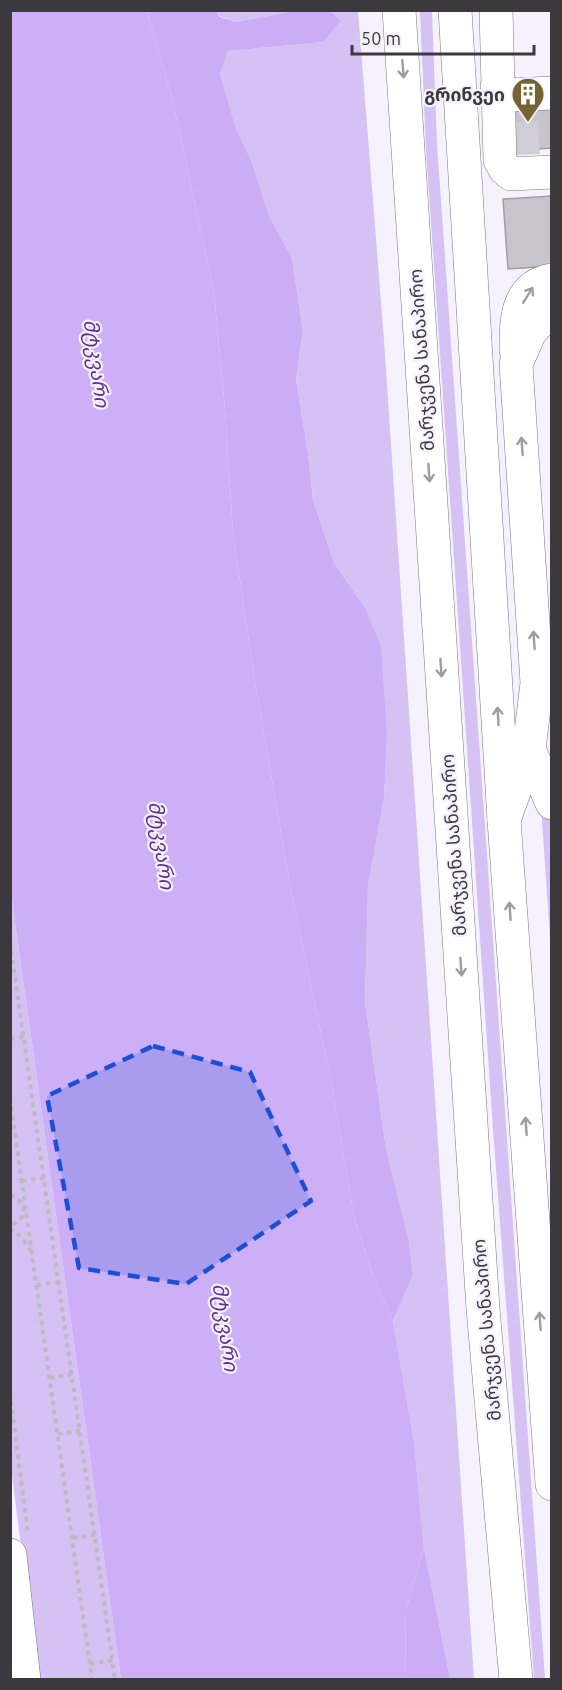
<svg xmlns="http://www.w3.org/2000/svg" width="562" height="1690" font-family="Ubuntu,'Noto Sans Georgian',sans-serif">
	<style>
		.green { fill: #d6c1f5 }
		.forest { fill: #caadf5 }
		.water { fill: #ccaff6 }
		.building { fill: #c8c4ce; stroke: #a19da7; stroke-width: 1.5 }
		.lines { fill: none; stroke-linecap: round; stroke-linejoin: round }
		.minor-tunnel { stroke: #d1cdd7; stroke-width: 33; stroke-dasharray: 33 16; stroke-linecap: butt }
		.minor-casing { stroke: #7a7780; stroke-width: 34 }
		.highway-casing { stroke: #7a7780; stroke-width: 34 }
		.path { stroke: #bcb9c2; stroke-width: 4; stroke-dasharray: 4.5 4.5; stroke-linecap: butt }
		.minor { stroke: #fff; stroke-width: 33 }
		.highway { stroke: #fff; stroke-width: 33 }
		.oneway { stroke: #9d9c9e }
		.marked { fill: #1d4ed8; fill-opacity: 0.2; stroke: #1d4ed8; stroke-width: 4.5; stroke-dasharray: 12 8; stroke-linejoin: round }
		.labels { text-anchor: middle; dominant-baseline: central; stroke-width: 4.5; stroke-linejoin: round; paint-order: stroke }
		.poi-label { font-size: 18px; font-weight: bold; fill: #3b393d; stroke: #f6f2fd; text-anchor: end }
		.street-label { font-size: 18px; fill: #3b393d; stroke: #f6f2fd }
		.water-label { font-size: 20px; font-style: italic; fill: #612e94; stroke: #f6f2fd }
	</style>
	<rect width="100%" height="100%" fill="#f6f2fd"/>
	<path class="green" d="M216,11H293L237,22L220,16Z
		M330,11H358L384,340L474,1679H450L424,1548L414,1442L393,1321L413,1275L409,1241L386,1149L365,1002L368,886L384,798L387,735L364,606L334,563L313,500L308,453L296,379L303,331L292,258L270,218L251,160L236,128L220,74L228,51L324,42L341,21Z
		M420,11H432L437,144L545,1679H534L493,1129L426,149Z
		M551,802V953L541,806Z
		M10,886L121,1679H38L10,1460Z"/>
	<path class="forest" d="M147,11H216L220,17L237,22L293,11H330L341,21L324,42L228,51L220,74L236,128L251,160L270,218L292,258L303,331L296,379L308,453L313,500L334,563L364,606L381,646L387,735L384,798L368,886L365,1002L386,1149L409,1241L413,1275L393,1321L373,1275L354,1217L331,1080L292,896L254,676L233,533L225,409L214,292L172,97Z
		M424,1548L450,1679L405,1680L406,1610Z"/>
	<path class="water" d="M10,11H147L172,97L214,292L225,409L233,533L254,676L292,896L331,1080L354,1217L373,1275L393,1321L414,1442L424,1548L406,1610L405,1679H121L10,886Z"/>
	<path class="building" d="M552,104V148L507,151L504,107Z
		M552,196V266L508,269L503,199Z"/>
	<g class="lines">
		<path class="minor-tunnel" d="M506,139L552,137"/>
		<defs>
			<path id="minor" d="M496,10L500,160L505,169L511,174L552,172
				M497,86L503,94L511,95L552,93
				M516,350C516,321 516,286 552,280
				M529,749L552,803
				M504,820L529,749L537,683L516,364L530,332L552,308
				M10,1555L24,1680"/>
			<path id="highway" d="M399,10L483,1309L516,1680
				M455,10L504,820L552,1484"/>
		</defs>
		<use href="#minor" class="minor-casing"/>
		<use href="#highway" class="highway-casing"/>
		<path class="path" d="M10,942L115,1680
			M10,1039L24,1037
			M10,1098L92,1680
			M22,1181L45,1178
			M10,1195C27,1201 29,1220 10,1225
			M10,1228L20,1236L32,1252
			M37,1285L60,1282
			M50,1378L73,1374
			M10,1392L28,1534
			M58,1434L80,1431
			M73,1538L95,1535
			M90,1664L113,1660"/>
		<use href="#minor" class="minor"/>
		<use href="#highway" class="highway"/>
	</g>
	<defs><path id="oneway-shaft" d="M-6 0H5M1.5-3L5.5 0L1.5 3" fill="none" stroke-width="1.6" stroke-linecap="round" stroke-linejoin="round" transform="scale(1.5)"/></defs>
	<g class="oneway">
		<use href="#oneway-shaft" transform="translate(403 69) rotate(86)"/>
		<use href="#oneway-shaft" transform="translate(528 295) rotate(-58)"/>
		<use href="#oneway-shaft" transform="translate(522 446) rotate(-94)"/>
		<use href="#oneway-shaft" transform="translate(429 473) rotate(86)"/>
		<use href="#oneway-shaft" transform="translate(534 640) rotate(-94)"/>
		<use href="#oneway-shaft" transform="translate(441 668) rotate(86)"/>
		<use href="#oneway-shaft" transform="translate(498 716) rotate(-93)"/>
		<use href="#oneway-shaft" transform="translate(510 911) rotate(-94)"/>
		<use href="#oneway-shaft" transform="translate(461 967) rotate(86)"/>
		<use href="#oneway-shaft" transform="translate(526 1126) rotate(-94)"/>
		<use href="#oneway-shaft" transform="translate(540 1321) rotate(-94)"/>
	</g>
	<path class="marked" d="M153,1046L250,1072L311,1201L186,1284L79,1268L47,1096Z"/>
	<defs>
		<symbol id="building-pin" viewBox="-11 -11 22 30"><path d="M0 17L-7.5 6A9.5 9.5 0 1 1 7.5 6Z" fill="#746432" stroke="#f6f2fd"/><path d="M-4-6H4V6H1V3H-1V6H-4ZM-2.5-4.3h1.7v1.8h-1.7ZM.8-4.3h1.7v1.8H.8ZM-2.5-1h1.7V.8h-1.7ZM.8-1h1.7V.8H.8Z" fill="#fff"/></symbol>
	</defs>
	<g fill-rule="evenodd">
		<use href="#building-pin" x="509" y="75" width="38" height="52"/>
	</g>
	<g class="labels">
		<g class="poi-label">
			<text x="505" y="94">გრინვეი</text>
		</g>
		<g class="street-label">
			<text transform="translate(421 360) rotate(-94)">მარჯვენა სანაპირო</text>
			<text transform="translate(453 845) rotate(-94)">მარჯვენა სანაპირო</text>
			<text transform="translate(486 1330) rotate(-95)">მარჯვენა სანაპირო</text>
		</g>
		<g class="water-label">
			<text transform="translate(97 363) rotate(82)">მტკვარი</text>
			<text transform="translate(162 845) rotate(82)">მტკვარი</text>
			<text transform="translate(226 1327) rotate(82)">მტკვარი</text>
		</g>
	</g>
	<rect width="562" height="1690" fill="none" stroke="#3b393d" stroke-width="24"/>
	<path d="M352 45v9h182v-9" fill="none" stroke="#3b393d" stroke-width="3"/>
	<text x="361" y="45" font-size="18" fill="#3b393d" stroke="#f6f2fd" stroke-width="4.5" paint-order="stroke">50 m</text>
</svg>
